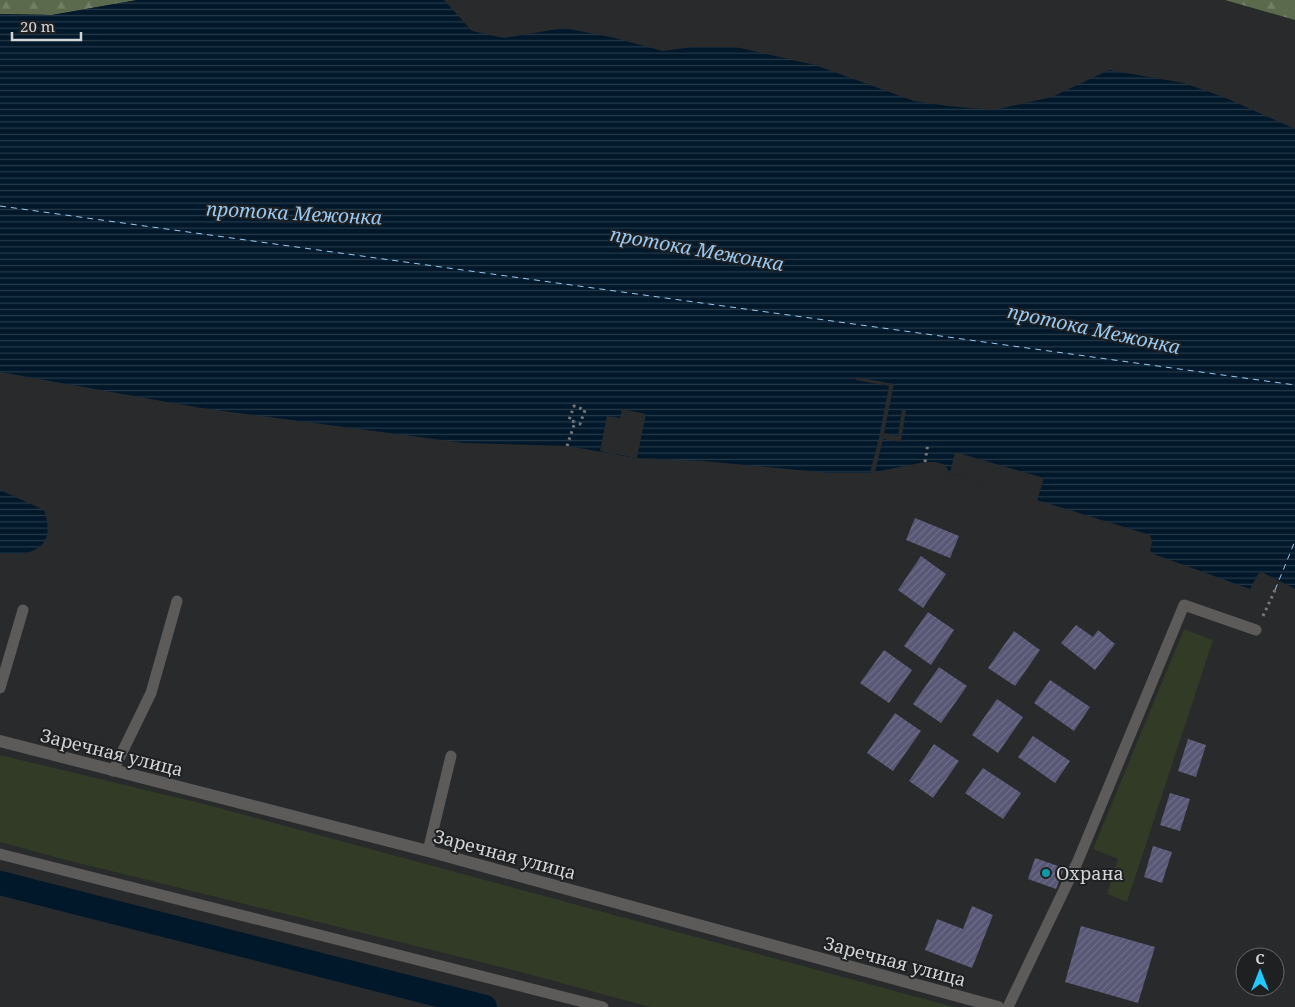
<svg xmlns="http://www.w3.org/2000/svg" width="1295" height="1007" font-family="'Noto Serif',serif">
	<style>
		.grass { fill: #313b25 }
		.forest { fill: url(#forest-firs) }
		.water { fill: url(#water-rules) }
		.pier { fill: #282a2c }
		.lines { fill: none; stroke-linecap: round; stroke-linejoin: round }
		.canal { stroke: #01182a; stroke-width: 24 }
		.ferry { stroke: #98c9f3; stroke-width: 1; stroke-dasharray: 6 5; stroke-linecap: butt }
		.building { fill: url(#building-hatch) }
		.path { stroke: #76787a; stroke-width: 3; stroke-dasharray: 2.5 4; stroke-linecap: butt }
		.lane { stroke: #5c5b5a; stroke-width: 11 }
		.street { stroke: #5c5b5a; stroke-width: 12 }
		.culture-dot { fill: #0f9aa8; stroke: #1f2022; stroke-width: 2 }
		.labels { text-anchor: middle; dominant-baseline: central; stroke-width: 4; stroke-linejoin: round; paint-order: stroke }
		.street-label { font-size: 18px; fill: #d3d4d6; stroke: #1f2022 }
		.poi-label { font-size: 18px; fill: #d3d4d6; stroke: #1f2022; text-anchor: start }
		.water-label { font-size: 19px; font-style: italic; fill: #98c9f3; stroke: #1f2022 }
	</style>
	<defs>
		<pattern id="forest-firs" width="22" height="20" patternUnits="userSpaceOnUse" patternTransform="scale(1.25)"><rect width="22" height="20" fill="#5b6a4c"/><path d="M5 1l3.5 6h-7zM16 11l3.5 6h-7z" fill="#727e65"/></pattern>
		<pattern id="water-rules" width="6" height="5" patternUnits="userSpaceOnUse" patternTransform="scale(1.25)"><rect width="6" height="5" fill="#01182a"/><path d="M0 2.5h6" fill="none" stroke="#253948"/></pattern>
		<pattern id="building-hatch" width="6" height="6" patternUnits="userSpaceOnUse" patternTransform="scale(1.25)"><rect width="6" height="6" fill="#585775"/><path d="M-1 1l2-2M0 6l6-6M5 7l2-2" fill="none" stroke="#6f6e88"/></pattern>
	</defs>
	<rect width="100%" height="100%" fill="#282a2c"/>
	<path class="grass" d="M1184,629L1213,640L1127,902L1107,894L1118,859L1093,849Z
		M0,755L204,804L954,1007H650L517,971L66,860L0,842Z"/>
	<path class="forest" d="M0,0H137L52,15L0,14Z
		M1225,0H1295V20Z"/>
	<path class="water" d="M137,0H444L472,31L504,38L564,28L611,37L663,51L692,47H736L815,65L914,101L948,106L994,110L1052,97L1109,70L1184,83L1226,98L1295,129V589L1262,572L1258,574L1250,589L1156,555L1150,551L1152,542L1150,535L950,473L945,465L936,462H925L870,473H829L703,461L637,458L567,446L464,443L201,408L0,372V14L52,15Z
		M0,490L44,510C57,546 34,558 0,553Z"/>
	<path class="pier" d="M856,377L894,384L884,433L898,436L902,409L906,410L901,442L883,439L875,472L870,473L879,438L889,386L856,380Z
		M622,409L646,414L637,458L600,451L607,416L620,418Z
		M955,452L1044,478L1037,501L950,473Z"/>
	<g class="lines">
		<path class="canal" d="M0,883L485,1007"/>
		<path class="ferry" d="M0,206L1295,385
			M1275,590L1295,541"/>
	</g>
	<path class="building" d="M915,518L959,536L950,558L906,540Z
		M921,556L946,574L923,608L898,590Z
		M928,612L954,630L931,665L904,646Z
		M1076,625L1093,637L1098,630L1115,644L1095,670L1061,643Z
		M1014,631L1040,650L1015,686L988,668Z
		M884,650L912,670L889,703L860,683Z
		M939,667L967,686L941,723L913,704Z
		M1050,680L1090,707L1074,731L1034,703Z
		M997,699L1023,717L998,753L972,735Z
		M895,713L921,731L893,771L867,753Z
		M1033,736L1070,761L1055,783L1018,757Z
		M1188,739L1206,745L1196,777L1178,771Z
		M934,744L959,761L933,798L909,781Z
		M983,768L1021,793L1003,819L965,793Z
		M1170,793L1190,799L1180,831L1160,825Z
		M1153,846L1172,852L1162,883L1144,877Z
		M1035,858L1064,868L1056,889L1028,879Z
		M972,906L993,915L972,968L925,950L937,919L963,929Z
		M1081,926L1155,947L1138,1003L1065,982Z"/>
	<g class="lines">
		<path class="path" d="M567,446L575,422L569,420L574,406L585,410L580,424L575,422
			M925,462L928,443
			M1263,616L1275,590"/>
		<path class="lane" d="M0,688L23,610
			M113,771L151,693L177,601
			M428,851L451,756
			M0,854L603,1007
			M1008,1007L1077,863L1184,605L1256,630"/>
		<path class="street" d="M0,741L428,851L998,1007"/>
	</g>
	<circle class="culture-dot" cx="1046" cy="873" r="5"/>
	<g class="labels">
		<g class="street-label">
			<text transform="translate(112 752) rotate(14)">Заречная улица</text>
			<text transform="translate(505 854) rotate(15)">Заречная улица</text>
			<text transform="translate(895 961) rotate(15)">Заречная улица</text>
		</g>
		<g class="poi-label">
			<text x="1056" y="873">Охрана</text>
		</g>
		<g class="water-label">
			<text transform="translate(294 213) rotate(3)">протока Межонка</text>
			<text transform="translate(697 249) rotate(10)">протока Межонка</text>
			<text transform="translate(1094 329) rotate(12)">протока Межонка</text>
		</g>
	</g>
	<g transform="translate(1260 972)"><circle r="24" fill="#1f2022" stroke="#67686a"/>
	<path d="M0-4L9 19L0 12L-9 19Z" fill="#21c9fd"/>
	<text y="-8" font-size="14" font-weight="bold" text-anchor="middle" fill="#d3d4d6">С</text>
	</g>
	<path d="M12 32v8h69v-8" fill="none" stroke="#d3d4d6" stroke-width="2.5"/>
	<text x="20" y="32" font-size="15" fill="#d3d4d6" stroke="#1f2022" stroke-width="4" paint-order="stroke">20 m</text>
</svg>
